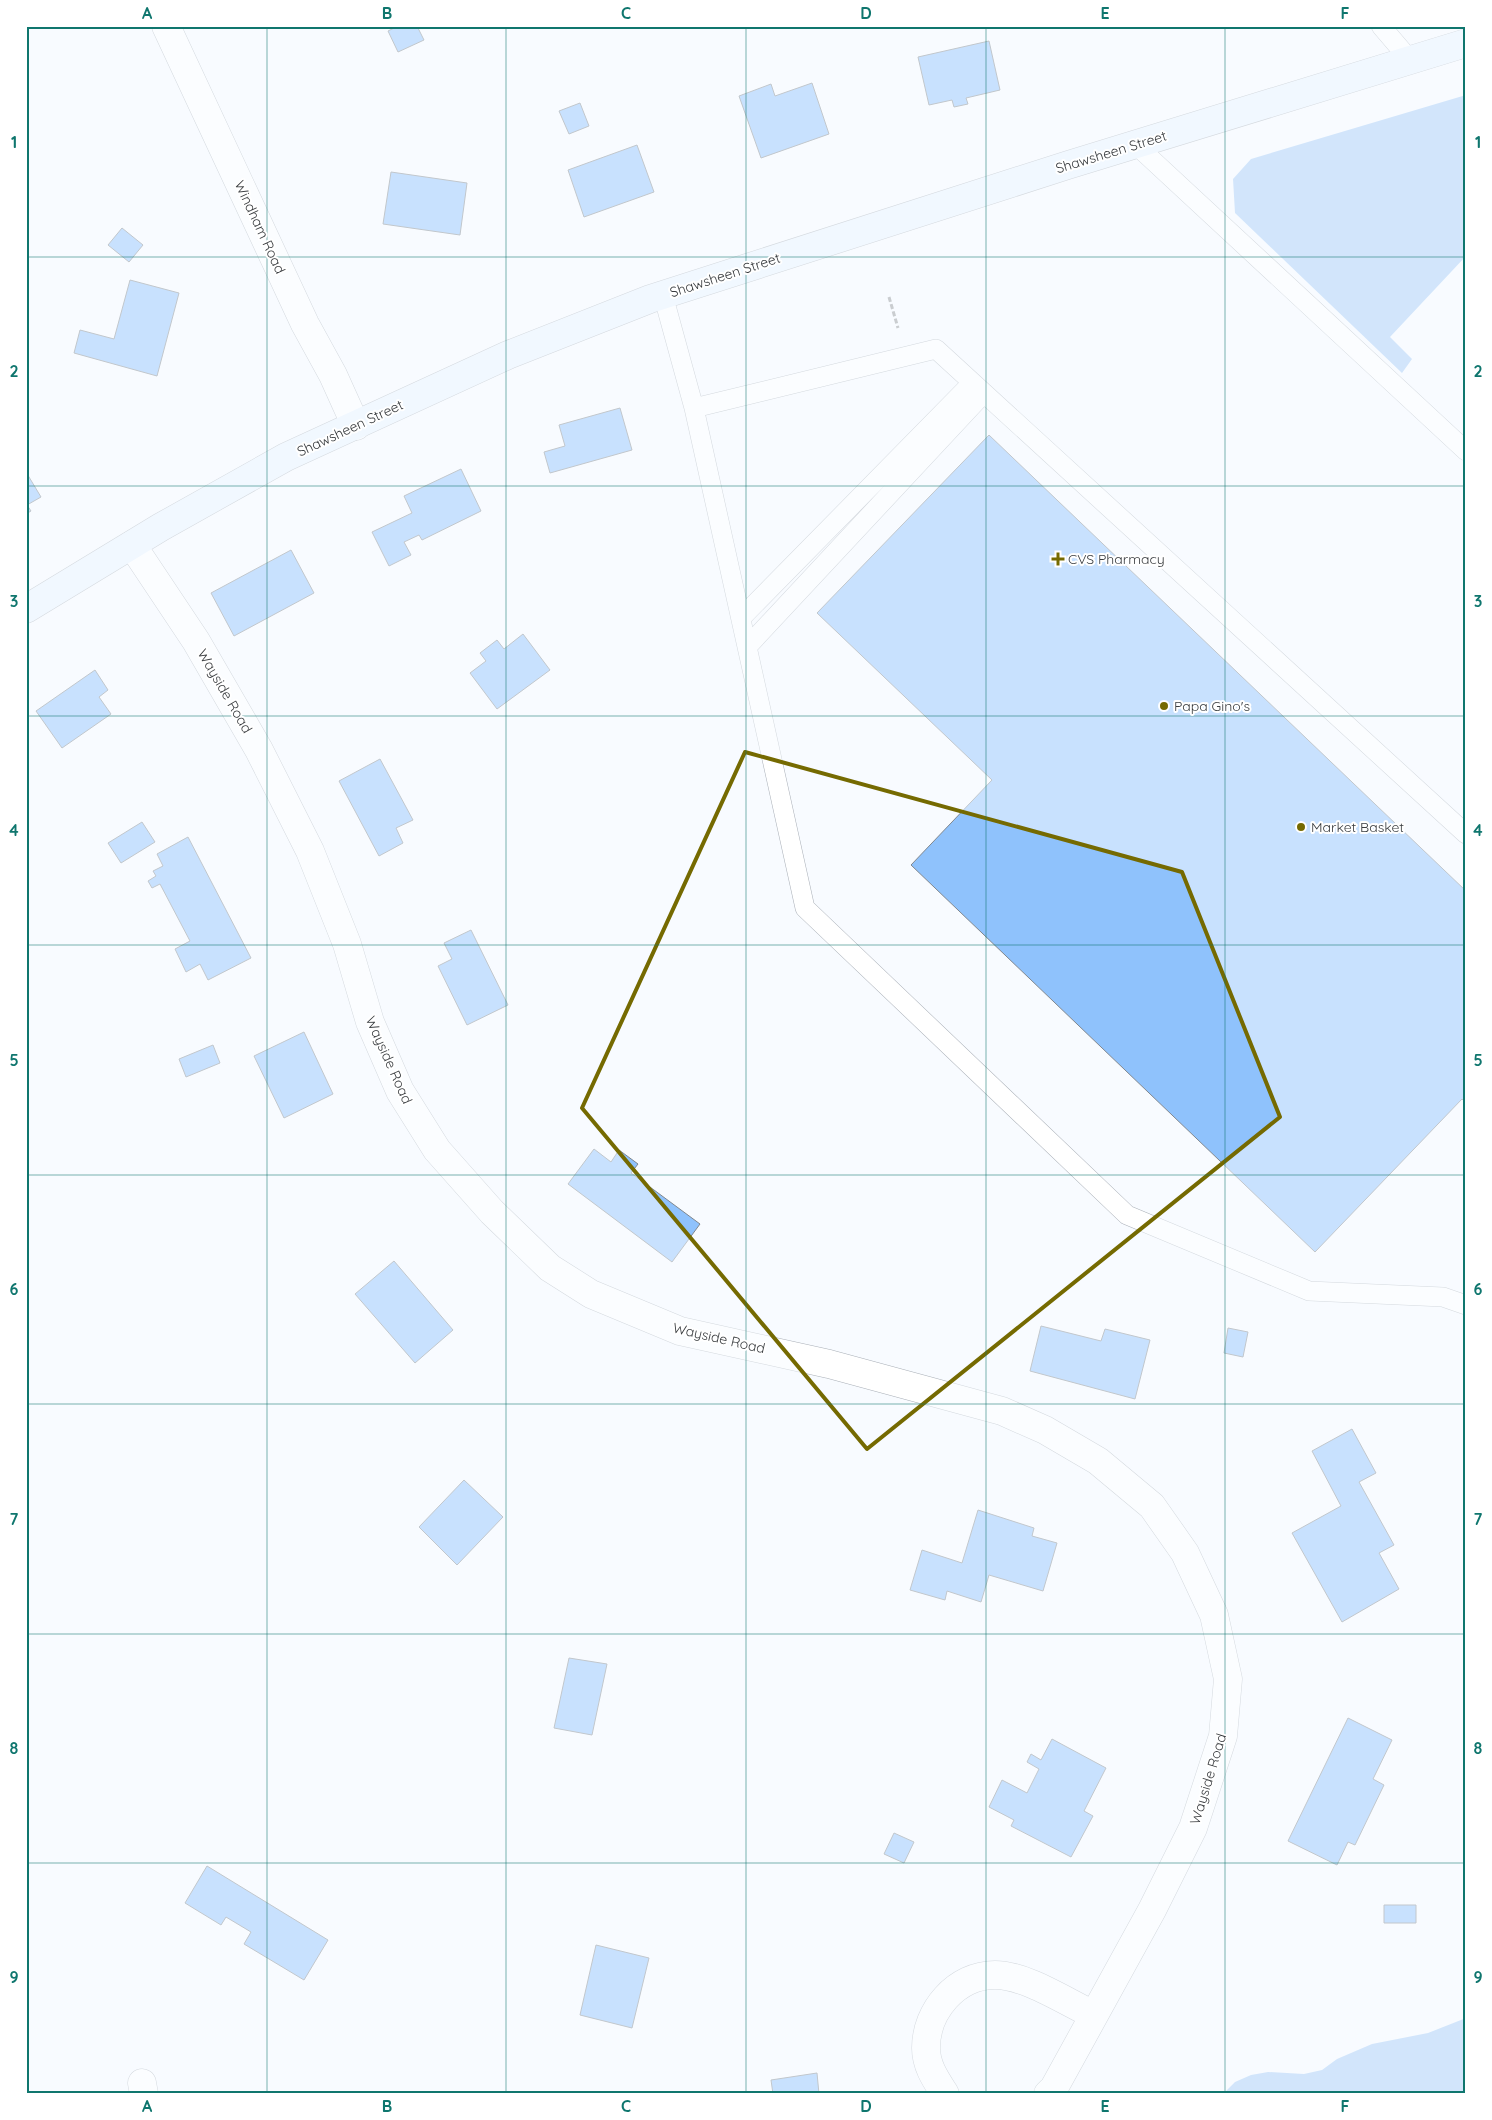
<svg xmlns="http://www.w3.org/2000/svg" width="1492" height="2120" font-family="Quicksand,sans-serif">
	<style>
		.green { fill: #a5cbf6 }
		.building { fill: #8fc2fc; stroke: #80878e }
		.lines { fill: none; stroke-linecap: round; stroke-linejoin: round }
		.lane-casing { stroke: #aab0b8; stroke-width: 20 }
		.street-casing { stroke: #aab0b8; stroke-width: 29 }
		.secondary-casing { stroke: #aab0b8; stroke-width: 29 }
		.path { stroke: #929598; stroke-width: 3; stroke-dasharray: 5 2.5; stroke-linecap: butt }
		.lane { stroke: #fff; stroke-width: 19 }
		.street { stroke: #fff; stroke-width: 28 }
		.secondary { stroke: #e9f3fe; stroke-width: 28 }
		.marked { fill: none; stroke: #756a01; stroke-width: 4; stroke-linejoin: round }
		.grid { fill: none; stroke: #0f766e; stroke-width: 1; stroke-opacity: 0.55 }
		.poi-dot { fill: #756a01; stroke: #fff; stroke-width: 2 }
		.labels { text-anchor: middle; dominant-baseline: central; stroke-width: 4; stroke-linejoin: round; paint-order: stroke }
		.street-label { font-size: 14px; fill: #393c3f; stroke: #fff }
		.poi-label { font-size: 14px; fill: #393c3f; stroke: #fff; text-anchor: start }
		.neatline { fill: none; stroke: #0f766e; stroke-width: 2 }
		.grid-label { font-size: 16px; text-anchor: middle; font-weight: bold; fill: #0f766e }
	</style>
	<rect width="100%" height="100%" fill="#f8fbff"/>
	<path class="green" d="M1466,95V256L1390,337L1412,359L1402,373L1235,213L1233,179L1251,159Z
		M1466,2018V2094H1223L1235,2082L1251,2075L1268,2072L1304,2074L1322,2070L1337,2059L1372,2044L1428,2033Z"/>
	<path class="building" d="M398,26H417L424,40L398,52L388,31Z
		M989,41L1000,90L966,98L968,104L954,107L952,100L929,105L918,57Z
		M812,83L829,134L761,158L739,96L771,84L775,96Z
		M580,103L589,126L569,134L559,111Z
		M637,145L654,192L584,217L568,170Z
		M391,172L467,183L460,235L383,224Z
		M122,228L143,245L129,262L108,245Z
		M130,280L179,293L157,376L74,353L80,330L114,339Z
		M620,408L632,450L550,473L544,452L565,446L559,425Z
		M989,435L1466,891V1103L1462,1099L1315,1252L911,865L992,780L817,613Z
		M461,469L481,511L422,540L419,535L404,542L411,555L389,566L372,532L412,513L404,496Z
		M26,472L41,497L27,505L31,511L26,514Z
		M291,550L314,593L234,636L211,593Z
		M523,634L550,670L497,709L470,673L486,661L480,653L497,640L504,649Z
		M95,670L108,690L99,697L111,714L62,748L36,711Z
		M380,759L413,820L396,828L403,843L379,856L339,781Z
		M142,822L155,842L121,863L108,843Z
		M188,837L251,958L208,980L200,964L186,972L175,949L190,941L160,884L152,888L148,881L156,876L153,871L163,866L157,854Z
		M471,930L508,1005L467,1025L438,966L452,959L444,943Z
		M304,1032L333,1094L284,1118L254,1056Z
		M213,1045L220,1063L186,1077L179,1059Z
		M594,1149L611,1162L619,1150L638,1164L631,1173L700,1224L672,1262L568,1184Z
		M394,1261L453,1330L415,1363L355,1294Z
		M1041,1326L1101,1341L1105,1329L1150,1340L1135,1399L1030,1371Z
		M1228,1328L1248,1332L1243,1357L1224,1353Z
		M1352,1429L1376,1473L1359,1482L1394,1545L1379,1553L1399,1589L1342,1622L1292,1533L1341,1506L1312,1451Z
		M464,1480L503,1517L457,1565L419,1527Z
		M978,1510L1034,1528L1032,1536L1057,1543L1043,1591L989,1575L981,1602L947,1591L945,1600L910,1590L922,1550L962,1563Z
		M569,1658L607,1664L592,1735L554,1728Z
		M1348,1718L1392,1740L1373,1779L1384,1785L1355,1845L1348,1842L1337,1865L1288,1841Z
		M1052,1739L1106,1768L1084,1811L1093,1816L1071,1857L1011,1826L1014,1820L989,1807L1002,1780L1027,1793L1039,1769L1027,1762L1031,1754L1041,1760Z
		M894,1833L914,1842L904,1863L884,1854Z
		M207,1866L328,1940L304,1980L244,1944L251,1932L226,1917L221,1925L185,1903Z
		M1384,1905H1416V1923H1384Z
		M596,1945L649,1958L632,2028L580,2015Z
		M817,2073L819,2094H773L771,2080Z"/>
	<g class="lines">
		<defs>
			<path id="lane" d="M1381,26L1410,60
				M1135,144L1466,451
				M663,295L694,408L936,349L1466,834
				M694,408L805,908L1127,1215L1309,1291L1443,1297L1466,1305
				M741,618L972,383
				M747,647L983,394"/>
			<path id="street" d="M166,26L305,324L333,375L356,426
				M132,545L196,641L259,750L310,851L347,944L370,1022L400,1091L437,1150L492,1212L550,1268L591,1294L680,1331L829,1364L1002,1411L1045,1430L1098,1461L1152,1506L1185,1553L1214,1615L1228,1679L1223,1736L1193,1828L1152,1910L1054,2088L1048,2094
				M142,2083L144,2094
				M945,2094C936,2080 926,2066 926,2048C926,2011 956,1975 995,1975C1026,1975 1066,2002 1094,2015"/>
			<path id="secondary" d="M26,609L161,527L286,457L508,355L650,299L1068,165L1466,43"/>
		</defs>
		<use href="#lane" class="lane-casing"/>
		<use href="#street" class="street-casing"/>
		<use href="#secondary" class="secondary-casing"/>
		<path class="path" d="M889,297L898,328"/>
		<use href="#lane" class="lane"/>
		<use href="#street" class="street"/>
		<use href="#secondary" class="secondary"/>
	</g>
	<path d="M0 0H1492V2120H0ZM745,752L1182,872L1280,1117L867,1449L582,1108Z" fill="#f8fbff" fill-opacity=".55" fill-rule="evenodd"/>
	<path class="marked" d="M745,752L1182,872L1280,1117L867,1449L582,1108Z"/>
	<path class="grid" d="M267,26V2094M506,26V2094M746,26V2094M986,26V2094M1225,26V2094M26,257H1466M26,486H1466M26,716H1466M26,945H1466M26,1175H1466M26,1404H1466M26,1634H1466M26,1863H1466"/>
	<g class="poi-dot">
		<path d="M1055.5 551.5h5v5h5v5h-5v5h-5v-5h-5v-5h5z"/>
		<circle cx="1164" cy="706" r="5"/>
		<circle cx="1301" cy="827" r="5"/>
	</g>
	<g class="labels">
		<g class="street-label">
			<text transform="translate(1111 152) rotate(-17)">Shawsheen Street</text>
			<text transform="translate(260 227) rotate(65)">Windham Road</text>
			<text transform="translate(725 275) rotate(-18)">Shawsheen Street</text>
			<text transform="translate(350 428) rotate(-25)">Shawsheen Street</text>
			<text transform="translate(225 691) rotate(60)">Wayside Road</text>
			<text transform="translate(389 1060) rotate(66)">Wayside Road</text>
			<text transform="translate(719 1338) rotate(13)">Wayside Road</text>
			<text transform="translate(1208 1779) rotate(-73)">Wayside Road</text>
		</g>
		<g class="poi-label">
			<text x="1068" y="559">CVS Pharmacy</text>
			<text x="1174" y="706">Papa Gino's</text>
			<text x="1311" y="827">Market Basket</text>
		</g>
	</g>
	<rect width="1492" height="2120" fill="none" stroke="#ffffff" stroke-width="55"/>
	<rect x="28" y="28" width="1436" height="2064" class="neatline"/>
	<g class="grid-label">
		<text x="147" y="19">A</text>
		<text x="387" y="19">B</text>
		<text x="626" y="19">C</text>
		<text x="866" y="19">D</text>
		<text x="1105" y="19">E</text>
		<text x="1345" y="19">F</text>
		<text x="14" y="148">1</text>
		<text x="1478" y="148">1</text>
		<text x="14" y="377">2</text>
		<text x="1478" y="377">2</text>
		<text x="14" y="607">3</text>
		<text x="1478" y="607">3</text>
		<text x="14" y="836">4</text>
		<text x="1478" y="836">4</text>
		<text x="14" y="1066">5</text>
		<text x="1478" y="1066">5</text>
		<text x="14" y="1295">6</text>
		<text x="1478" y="1295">6</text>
		<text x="14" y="1525">7</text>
		<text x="1478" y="1525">7</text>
		<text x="14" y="1754">8</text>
		<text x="1478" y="1754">8</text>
		<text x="14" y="1983">9</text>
		<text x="1478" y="1983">9</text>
		<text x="147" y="2112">A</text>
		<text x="387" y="2112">B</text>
		<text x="626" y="2112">C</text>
		<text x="866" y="2112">D</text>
		<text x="1105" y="2112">E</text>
		<text x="1345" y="2112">F</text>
	</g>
</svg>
